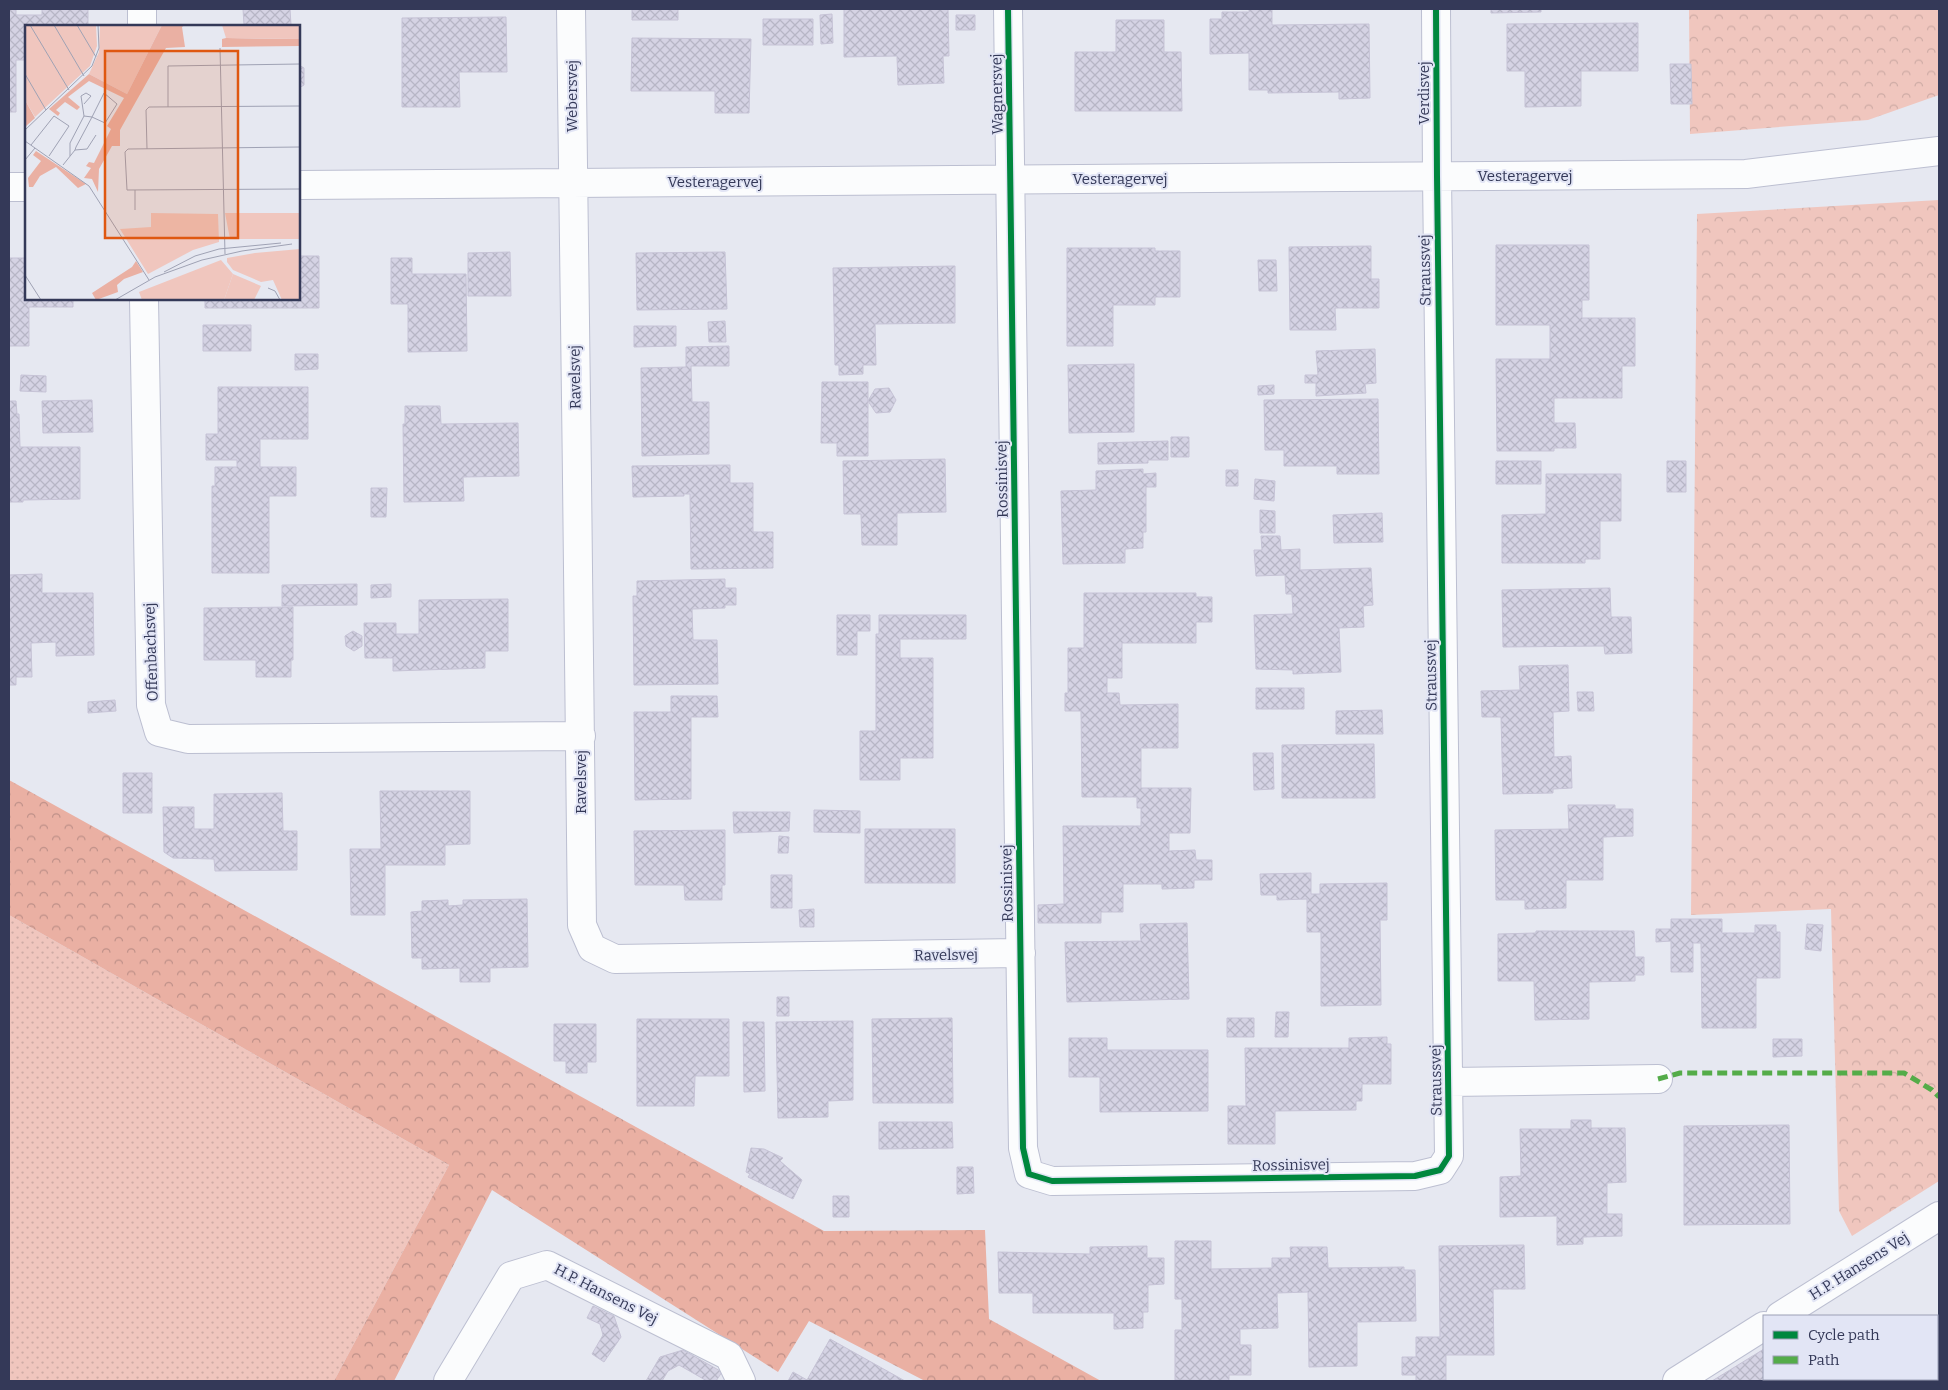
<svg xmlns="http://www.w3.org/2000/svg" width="1948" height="1390" font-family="Bitter,serif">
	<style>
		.grass { fill: url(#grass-dots) }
		.forest { fill: url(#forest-crowns) }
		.park { fill: url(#park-crowns) }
		.building { fill: url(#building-cross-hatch); stroke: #c6c3d6 }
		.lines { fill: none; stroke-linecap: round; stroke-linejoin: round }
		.minor-casing { stroke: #bcbfd1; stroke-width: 30 }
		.minor { stroke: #fbfcfd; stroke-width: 28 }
		.quiet { stroke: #54ac49; stroke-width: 5; stroke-dasharray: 10 5; stroke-linecap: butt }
		.cycleway-casing { stroke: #e2e5f5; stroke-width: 9 }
		.cycleway { stroke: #00873e; stroke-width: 6 }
		.labels { text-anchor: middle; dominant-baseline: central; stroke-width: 4; stroke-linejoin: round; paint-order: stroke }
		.street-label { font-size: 15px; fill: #343958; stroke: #e2e5f5 }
		.inset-road { fill: none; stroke: #9fa2b4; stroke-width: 1 }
		.view { fill: #df5710; fill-opacity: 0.15; stroke: #df5710; stroke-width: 2.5 }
		.inset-edge { fill: none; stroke: #343958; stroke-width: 2.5 }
	</style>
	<defs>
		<pattern id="grass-dots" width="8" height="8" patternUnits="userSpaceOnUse" patternTransform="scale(1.25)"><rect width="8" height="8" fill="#f0c6be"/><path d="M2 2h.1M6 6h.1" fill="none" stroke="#ceaba5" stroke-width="1.8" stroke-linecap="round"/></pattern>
		<pattern id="forest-crowns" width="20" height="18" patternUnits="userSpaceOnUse" patternTransform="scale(1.25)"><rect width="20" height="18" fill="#eab0a3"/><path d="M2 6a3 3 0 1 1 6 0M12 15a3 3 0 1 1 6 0" fill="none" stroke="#be9088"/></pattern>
		<pattern id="park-crowns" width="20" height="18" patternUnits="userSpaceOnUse" patternTransform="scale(1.25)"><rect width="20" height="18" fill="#f0c6be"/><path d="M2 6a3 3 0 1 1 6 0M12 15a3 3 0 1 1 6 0" fill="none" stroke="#ceaba5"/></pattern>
		<pattern id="building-cross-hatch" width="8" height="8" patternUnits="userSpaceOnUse" patternTransform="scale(1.25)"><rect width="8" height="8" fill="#d5d3e4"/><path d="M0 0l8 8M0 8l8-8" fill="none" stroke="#b7b6c6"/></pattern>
	</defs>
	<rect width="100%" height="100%" fill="#e6e8f1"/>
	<path class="grass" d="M9,915L449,1165L334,1381H9Z"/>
	<path class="forest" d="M9,780L824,1231L985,1230L989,1319L1101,1381H925L809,1321L778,1372L492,1190L394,1381H334L449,1165L9,915Z"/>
	<path class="park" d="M1689,9H1939V95L1868,120L1690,134Z
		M1939,200V1181L1852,1236L1839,1211L1831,909L1691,915L1697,214Z"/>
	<path class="building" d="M9,9L16,10V15H42V9H88V26H26V60H16V112H9Z
		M243,9H290L291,25L202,26L244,25Z
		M632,9H678V20H632Z
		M828,9H948L949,56H943L944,83L898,85L897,56L844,57V9Z
		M1249,9H1272V25L1369,24L1370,98L1339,99V92L1268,93V90H1249V53L1210,54V19H1222V12H1249Z
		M1491,9H1541V12L1491,13Z
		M832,14L833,43L821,44L820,15Z
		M956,15H975V30H956Z
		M506,17L507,72H459L460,107H402V18Z
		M763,19H813V45H763Z
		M1116,20H1164V52H1181L1182,111H1075V52H1116Z
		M1638,23V71H1581V106L1525,107V71H1507V24Z
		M632,38L751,39L749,113H715V91H631Z
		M1670,64H1691L1692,104H1671Z
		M299,65L304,68V85L299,88Z
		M1496,245H1589V300H1582V318H1635V366H1622V398H1554V423H1575L1576,448H1554V451H1497L1496,359H1550V325H1496Z
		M1371,246V279H1379V308H1335L1336,330H1290L1289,247Z
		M1067,248H1155V251H1180V297H1155V305H1113V346H1067Z
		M510,252L511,296H468V253Z
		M725,252L727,309L637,310L636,253Z
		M299,256H319V308H205V299H299Z
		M9,258H26V299H73V307H29V346H9Z
		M391,258H412V274H466L467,351L408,352V304H391Z
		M1258,260H1276L1277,291H1259Z
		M955,266V323L875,324L876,365H863V374L839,375V365H835L833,268Z
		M725,321L726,342H709L708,322Z
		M203,325H251V351H203Z
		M634,326H676V346L634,347Z
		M729,346V366H691L692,402H709V454L642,456L641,368L686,367V347Z
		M1375,349L1376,383L1365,384L1366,393L1316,396V383H1305V375H1318L1316,351Z
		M295,354H318V369L295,370Z
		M1134,364V432L1069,433L1068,365Z
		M21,375L46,376V392L20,391Z
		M822,382H868V456H837V443H821Z
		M1274,385V394L1258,395V386Z
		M218,387H308V439H260V467H296V496H269V573H212V486H215V467H237V460H206V434H218Z
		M889,388L896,400L890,412L876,413L868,401L875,389Z
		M1378,399L1379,474H1337V466H1284V450H1265L1264,400Z
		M92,400L93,432L43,433L42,401Z
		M9,401H16L17,414H19L20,447H80V499L23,500V502H9Z
		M405,406H440L441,424L518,423L519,476L463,477L464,501L404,502L403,424H405Z
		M1171,437H1189V457H1171Z
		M1168,441V460H1148V463L1098,464V443Z
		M945,459L946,512L897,513V545H862L861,514H844L843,461Z
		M1496,461H1541V484H1496Z
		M1667,461H1686V492H1667Z
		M730,465V483H753V532H773V568L691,569L690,494H684V496L633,497L632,466Z
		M1143,469V474L1156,473V487H1146V532H1143V548L1125,549V563L1063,564L1061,491L1096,490V471Z
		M1226,470H1238V486H1226Z
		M1546,474H1621V521H1600V559H1585V563H1502V515L1546,514Z
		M1255,479L1275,481L1274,501L1254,499Z
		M371,488H387L386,517H371Z
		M1260,510L1275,511V533H1260Z
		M1382,513L1383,542L1334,543L1333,515Z
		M1261,536H1280L1281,550L1300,549V570L1371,568L1373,605L1363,606L1364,627L1339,628L1341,672L1293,674V670L1256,669L1254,615L1293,614L1292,594H1286L1285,575L1256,576L1254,550H1262Z
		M42,574V593H93L94,655L56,656V642L31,643L32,677H16V685H9V575Z
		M725,579V588H736V605H725V608L692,609L693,640H717L718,684L634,685L633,596H637V581Z
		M357,584V605L282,606V585Z
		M391,584V597L371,598V585Z
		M1610,588L1611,617H1631L1632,653L1605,654L1604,646L1503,647L1502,590Z
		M1084,593H1196V597H1212V622H1196V643H1122V678H1107V693H1119L1120,705L1178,704V748H1141V788H1191L1190,833H1169V851L1195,850L1196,860H1212V880H1194V888L1162,889V884H1123V912H1101V923H1038V905L1064,904L1063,826H1141V808H1137V797H1082L1081,711H1065V693H1068V648H1084Z
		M508,599V651H485V668L393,671V658H365L364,623H396V634H419V600Z
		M293,607V660H291V677H256V660H204V608Z
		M837,615H870V631H857V655H837Z
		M879,615H966V639H900V658H933V758H900V780H860V731H876V634H879Z
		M353,631L362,636V646L354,651L346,646L345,636Z
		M1568,665L1569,711L1553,712L1554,757L1571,756L1572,788L1553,789V793L1503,794L1501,717H1482L1481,691L1520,690L1519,666Z
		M1256,688H1304V709H1256Z
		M1577,692H1593L1594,711H1578Z
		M671,696H717L718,717H691V799L635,800L634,712H671Z
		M115,700L116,711L88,713V702Z
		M1382,710L1383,734H1336V711Z
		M1374,744L1375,798H1282V745Z
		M1253,753H1273L1274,789L1254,790Z
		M123,773H152V813H123Z
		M380,791H470V844L445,845V865H385V915H351L350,849H381Z
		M282,793L283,831H297V870L215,871L214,859L173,858L164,852L163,807H194V829H214V794Z
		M1568,805H1615V809H1633V836L1603,837V880H1566V908L1525,909V900H1496L1495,830L1569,829Z
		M814,810L860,811V833L814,832Z
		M733,812H790L789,831L734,833Z
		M865,829H955V883H865Z
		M725,830V885H722V900H685L684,885H635L634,831Z
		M779,836L789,837L788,853H778Z
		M1311,873V894H1320V884L1387,883V920H1380L1381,1005L1321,1006V932H1307V899L1277,900V895H1261L1260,874Z
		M771,875H792V908H771Z
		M527,899L528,967L490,968V982H460V968L422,969V958H412L411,912L422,911V901L448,900V906L463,905V900Z
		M814,909V927H800L799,910Z
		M1671,919H1722V933H1755V925H1776V932H1780V978H1756V1028H1702L1701,943H1693V972H1671V941L1656,942V929H1671Z
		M1187,923L1189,999L1067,1002L1065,942L1141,941L1140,924Z
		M1807,924L1823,925L1821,951L1805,949Z
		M1536,931H1634L1635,957H1644V975H1635V981L1589,982V1019L1535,1020L1534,981H1498V934L1536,933Z
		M777,997H789V1016H777Z
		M1276,1012H1289L1288,1037H1275Z
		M952,1018L953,1103H873L872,1019Z
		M1227,1018H1254V1037H1227Z
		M637,1019H729V1076H695L694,1106H637Z
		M853,1021V1100L828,1101V1117L778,1118L776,1022Z
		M743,1022H764L765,1091L744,1092Z
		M554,1024H596V1062H587V1073H566V1061H554Z
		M1387,1037V1044H1391V1084H1362V1101H1356V1110L1275,1111V1144H1228V1106H1246L1245,1048H1349V1038Z
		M1069,1038H1107V1050H1208V1111L1100,1112V1077H1069Z
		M1773,1039H1802V1056L1773,1057Z
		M1571,1120H1591V1128H1625L1626,1182L1607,1183V1214H1622V1236L1583,1237V1244L1557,1245V1216L1500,1217V1177L1521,1176L1520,1129H1571Z
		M879,1122H952L953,1148L879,1149Z
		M1789,1125L1790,1224L1684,1225V1126Z
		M751,1148L764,1149L783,1158L780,1161L802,1180L793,1199L748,1177L750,1174L746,1172Z
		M957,1167H973L974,1193L957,1194Z
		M833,1196H849V1217H833Z
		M1175,1241H1211V1269L1272,1268V1258H1291L1290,1247H1327L1328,1268L1404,1267V1270H1415L1416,1321L1357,1322V1366L1309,1367L1308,1292L1277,1293L1278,1328L1240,1329V1345H1251V1375H1229V1381L1175,1380V1330H1182V1299H1175Z
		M1524,1245L1525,1289H1493L1494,1355H1446V1380L1416,1381V1375H1402V1357H1416V1337H1440L1439,1246Z
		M1147,1246V1258H1164V1284L1148,1285V1312H1143V1328L1114,1329V1313H1033V1293H999L998,1252L1090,1254V1247Z
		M593,1306L614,1316L621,1337L604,1362L592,1354L603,1335L600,1324L587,1318Z
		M830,1339L905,1381H788L793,1372L807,1380Z
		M1764,1349V1379H1846L1847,1381H1712Z
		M683,1350L722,1372L716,1381H707L679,1365L668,1371L662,1381H646L660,1357Z"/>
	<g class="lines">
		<defs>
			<path id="minor" d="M142,9V26
				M571,9C573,314 581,620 582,925L592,948L615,959L1021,953
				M1008,9L1023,1148L1029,1174L1052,1181L1415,1176L1440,1170L1449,1156L1437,176L1436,9
				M299,185L1746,174L1939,151
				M9,187H26
				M144,299L151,705L159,732L188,739L581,736
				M1449,1082L1658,1079
				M1780,1316L1939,1216
				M448,1381L511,1276L547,1265L729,1356L741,1381
				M1677,1381L1764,1326"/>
		</defs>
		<use href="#minor" class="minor-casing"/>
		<use href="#minor" class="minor"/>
		<path class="quiet" d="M1658,1079L1680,1073H1904L1932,1090L1939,1097"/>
		<defs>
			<path id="cycleway" d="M1008,9L1023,1148L1029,1174L1052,1181L1415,1176L1440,1170L1449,1156L1437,176L1436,9"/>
		</defs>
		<use href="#cycleway" class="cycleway-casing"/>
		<use href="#cycleway" class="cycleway"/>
	</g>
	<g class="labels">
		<g class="street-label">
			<text transform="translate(1424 93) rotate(-90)">Verdisvej</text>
			<text transform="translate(997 94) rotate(-91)">Wagnersvej</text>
			<text transform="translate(572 96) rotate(-90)">Webersvej</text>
			<text x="1525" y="176">Vesteragervej</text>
			<text x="1120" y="179">Vesteragervej</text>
			<text x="715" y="182">Vesteragervej</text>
			<text transform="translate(1425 270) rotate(-91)">Straussvej</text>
			<text transform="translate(575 377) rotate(-91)">Ravelsvej</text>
			<text transform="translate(1002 479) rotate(-91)">Rossinisvej</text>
			<text transform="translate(151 652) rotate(-92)">Offenbachsvej</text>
			<text transform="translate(1431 675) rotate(-91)">Straussvej</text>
			<text transform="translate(581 782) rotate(-90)">Ravelsvej</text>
			<text transform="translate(1007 883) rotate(-91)">Rossinisvej</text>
			<text transform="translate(946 955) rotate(-1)">Ravelsvej</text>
			<text transform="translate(1436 1080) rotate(-91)">Straussvej</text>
			<text transform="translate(1291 1165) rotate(-1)">Rossinisvej</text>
			<text transform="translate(1859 1266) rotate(-32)">H.P. Hansens Vej</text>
			<text transform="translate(606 1294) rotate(27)">H.P. Hansens Vej</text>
		</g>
	</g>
	<g transform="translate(25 25)">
		<rect width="275" height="275" fill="#e6e8f1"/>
		<path d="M0,0H71L72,21L65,41L10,92L0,75ZM75,0H137L102,69L64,49L74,27ZM275,224V275H257L248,255L236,257L208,245L202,237V233L230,228ZM196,235L208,249L199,275H117L114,267Z" fill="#f0c6be"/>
		<path d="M137,0H160L157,2L160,22L141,23L95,105V121H87L74,144L73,167L67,154L59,153L66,143L61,141L64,137L69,138L86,104L82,101L99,73L64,56L43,72L55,82L52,85L40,77L31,85L35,88L33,91L24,84L64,49L102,69ZM201,13L275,14V21L197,22V14ZM0,75L10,93L0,102ZM11,126L61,159L53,163L31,142L15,151L8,162H4L3,153L16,136L8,130ZM111,236L118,247L99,254L92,260L93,267L71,275L67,268L107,242Z" fill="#eab0a3"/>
		<path d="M208,249L236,261L229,275H199Z" fill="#f0c6be"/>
		<path d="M197,0H275V14L201,13ZM126,188L193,189L194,217L168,225L123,249L95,204L126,202ZM200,188H275V214H205Z" fill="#f0c6be"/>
		<path class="inset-road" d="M5,0L44,65M29,0L59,51M52,0L71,32M195,23L200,229M0,49L21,85M143,82V41L275,39M0,105L67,41L74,23L73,0M0,116L64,161L124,255M6,120L29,91L44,101L24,131M275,122L103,124L100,127L102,165L275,164M122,124L121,85L124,82L275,81M50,125L51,122L67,92L79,68L92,79L80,98L67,92L59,91L56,71L61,68L66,71L59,79M45,131V118L59,91M0,135L10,123M38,140L50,125L62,124L71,110M110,165V185M139,247L170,231L194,224L256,218M0,250L16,275M243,263L250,266L255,275M90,275L130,252L177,235L217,226L267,219"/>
		<path class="view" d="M80,26H213V213H80Z"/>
		<rect width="275" height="275" class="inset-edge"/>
	</g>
	<rect width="1948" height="1390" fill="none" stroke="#343958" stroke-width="20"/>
	<rect x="1763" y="1315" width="175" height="65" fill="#e2e5f5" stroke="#9ca0b6"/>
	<rect x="1773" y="1331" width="25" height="8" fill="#00873e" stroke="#9ca0b6"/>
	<text x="1808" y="1340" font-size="15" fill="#343958">Cycle path</text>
	<rect x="1773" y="1356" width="25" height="8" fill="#54ac49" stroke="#9ca0b6"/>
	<text x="1808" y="1365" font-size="15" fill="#343958">Path</text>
</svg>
